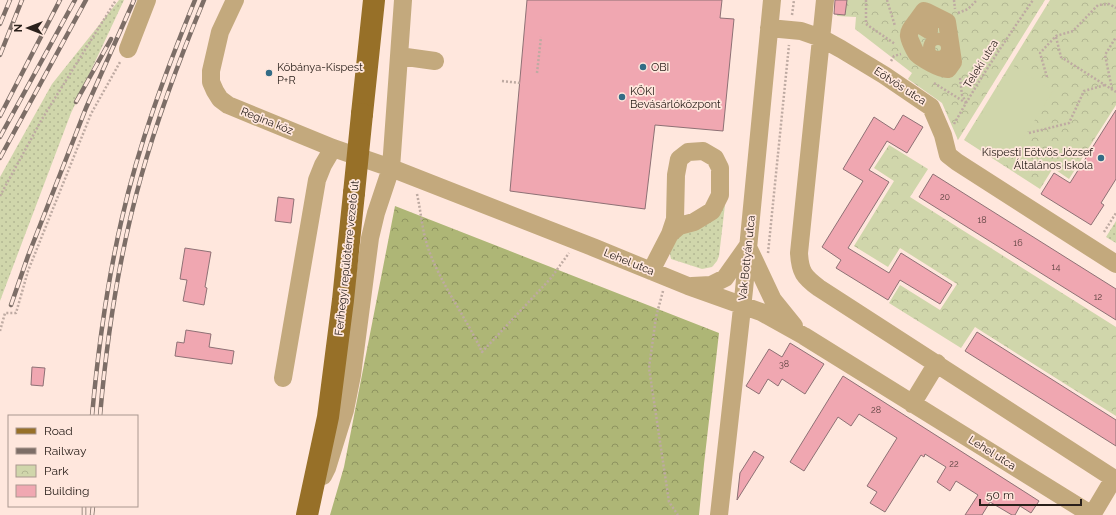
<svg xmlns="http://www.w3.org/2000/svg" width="1116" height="515" font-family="Raleway,sans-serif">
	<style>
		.grass { fill: url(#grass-dots) }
		.forest { fill: url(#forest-crowns) }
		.park { fill: url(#park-crowns) }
		.pitch { fill: #d0d6ab }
		.building { fill: #f0a7b1; stroke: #8e7175 }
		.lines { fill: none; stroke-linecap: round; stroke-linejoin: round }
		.path { stroke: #beaaa2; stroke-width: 2.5; stroke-dasharray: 2 2; stroke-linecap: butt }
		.minor { stroke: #c3a97d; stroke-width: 18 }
		.major { stroke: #977028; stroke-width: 22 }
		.rail-casing { stroke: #7d6e67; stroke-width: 4.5 }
		.rail { stroke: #ffe7dd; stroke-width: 3; stroke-dasharray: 9; stroke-linecap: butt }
		.major-bridge { stroke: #977028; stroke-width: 22 }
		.poi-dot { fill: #336c86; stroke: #ffe7dd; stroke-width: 1.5 }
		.labels { text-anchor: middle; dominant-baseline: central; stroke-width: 3.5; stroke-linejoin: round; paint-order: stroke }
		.number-label { font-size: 9px; fill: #5c4240 }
		.street-label { font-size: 11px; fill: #2a201b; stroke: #ffe7dd }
		.poi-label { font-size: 11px; fill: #2a201b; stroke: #ffe7dd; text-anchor: start }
	</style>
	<defs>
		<pattern id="grass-dots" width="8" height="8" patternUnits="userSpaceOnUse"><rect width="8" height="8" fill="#d0d6ab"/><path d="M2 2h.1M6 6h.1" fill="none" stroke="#b3b793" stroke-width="1.8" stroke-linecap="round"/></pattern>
		<pattern id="forest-crowns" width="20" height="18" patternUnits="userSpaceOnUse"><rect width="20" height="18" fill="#aeb676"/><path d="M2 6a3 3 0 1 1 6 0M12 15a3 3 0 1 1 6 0" fill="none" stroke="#8e9460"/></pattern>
		<pattern id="park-crowns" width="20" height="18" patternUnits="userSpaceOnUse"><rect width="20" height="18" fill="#d0d6ab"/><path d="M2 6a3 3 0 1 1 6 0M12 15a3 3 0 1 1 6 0" fill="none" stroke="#b3b793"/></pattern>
	</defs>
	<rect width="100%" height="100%" fill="#ffe7dd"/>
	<path class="grass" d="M119,0H124L71,113L0,301V177L52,84Z
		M725,205L719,256L717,261L712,267L702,269L671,259L670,254L672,241Z
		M1116,221V243L1106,237Z"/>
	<path class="forest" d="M395,206L719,333L704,464L699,515H330L344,467Z"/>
	<path class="park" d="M839,0H1045L958,140L942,103L908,79L912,73L855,29L856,17L837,16Z
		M1050,0H1116V105L1069,179L1053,168L1040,189L964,140Z
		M889,145L928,169L910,197L1116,327V416L975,327L961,348L889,303L900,285L940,310L957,284L900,248L888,267L854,246L894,181L874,168Z"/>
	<path class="pitch" d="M1012,65L1053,91L1006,166L965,140Z"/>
	<path class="building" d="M527,0H722L720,18L734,19L723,131L655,125L645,209L510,191Z
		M835,0H847L845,15L834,14Z
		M1116,110V179L1101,203L1104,205L1091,225L1041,194L1054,173L1070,183Z
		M903,115L923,127L907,153L887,141L869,170L889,182L848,248L889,273L901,253L952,285L940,304L900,280L888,300L836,268L841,260L822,247L863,181L843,169L874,117L894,130Z
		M933,174L1116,289V320L919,197Z
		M278,197L294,199L291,223L275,221Z
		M185,248L211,252L205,287L207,288L204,305L183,301L187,280L180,279Z
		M186,330L211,334L209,347L234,351L232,364L175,356L177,342L184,343Z
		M977,332L1116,420V446L965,351Z
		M790,343L824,364L805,394L782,379L778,386L768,379L759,394L746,386L769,349L782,357Z
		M32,367L45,368L43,386L31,385Z
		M843,376L1039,501L1031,513L1020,506L1015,515H1012L990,502L982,515H965L978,495L956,481L950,491L937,482L946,467L925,454L924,457L921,455L885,512L870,503L877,492L867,486L897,438L859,414L851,426L838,417L804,471L790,462Z
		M754,451L764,457L737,500L740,473Z"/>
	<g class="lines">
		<path class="path" d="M866,0V24L895,44
			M887,0L895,26
			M954,0L955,9
			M958,13L968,9L977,0
			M792,15L794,0
			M1056,37L1061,57L1116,92
			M891,61L894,56L901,54
			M537,73L541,37
			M1047,77L1040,53L1056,36L1073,31L1098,5L1109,4L1116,8
			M960,78L962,95L966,102
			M502,81L520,83
			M934,83L966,103
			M1112,89L1105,55L1116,37
			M954,124C978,81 1005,41 1033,0
			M1029,133L1069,123L1084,91L1105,85
			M417,194C421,212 422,230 428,248C441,285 466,317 482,352L551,278L569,253
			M0,196L42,119L116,0
			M1104,232L1116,213
			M768,253L789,45
			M663,291L656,317L649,368L669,502L678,515
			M0,331L5,313H16L28,271L91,114L120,62"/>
		<path class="minor" d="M235,0L220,32L211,71V82L215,91L220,99L228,105L333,148L391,168L595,248L688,286L761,312L804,336L1092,515
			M825,0L799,253C800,272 804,277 819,288L1116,480
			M916,22C913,26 908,32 909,36C909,39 915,52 917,54C921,58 941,70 948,69L953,62L947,22L927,12L924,11L916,22L929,30V20L931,14
			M769,28L801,31L821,38L841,49L884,75L931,107L943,135L948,155L957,162L1116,264
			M932 48a6 6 0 1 1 12 0a6 6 0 1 1-12 0Z
			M128,49L147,0
			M399,56L435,61
			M748,247L773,300L794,326
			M651,271L670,234L675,219L676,175L679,159L688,152L703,151L715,158L720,168V195L712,211L694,222L679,226L670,234
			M692,286L711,285L725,278L747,247
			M283,378L317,180L323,165L333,148
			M912,404L937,363
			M323,476L327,468L345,410L352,375L370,238L376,213L391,168L403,0
			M719,515L744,290L772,0
			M1092,515L1114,478"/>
		<path class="major" d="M362,114L374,0
			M307,515L328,417L343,300L354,193"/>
		<defs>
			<path id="rail" d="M0,24L10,0
				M0,55L22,0
				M76,102L111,39
				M0,116L60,0
				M0,137L75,0
				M0,158L86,0
				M11,305L28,256L86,108L134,0
				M92,416C98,349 107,283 122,218C139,143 166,71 195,0
				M100,416C107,335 119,255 141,177C158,116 180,58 204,0
				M84,515V506
				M92,515L93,506"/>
		</defs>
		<use href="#rail" class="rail-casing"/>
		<use href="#rail" class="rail"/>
		<path class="major-bridge" d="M354,193L362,114"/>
	</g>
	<g class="poi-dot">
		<circle cx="643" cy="67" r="4"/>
		<circle cx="269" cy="73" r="4"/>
		<circle cx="622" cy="97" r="4"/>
		<circle cx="1101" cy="158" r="4"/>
	</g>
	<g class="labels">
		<g class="number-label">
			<text x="945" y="197">20</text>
			<text x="982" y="220">18</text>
			<text x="1018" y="243">16</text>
			<text x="1056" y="267">14</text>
			<text x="1098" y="297">12</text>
			<text x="784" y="364">38</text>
			<text x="876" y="410">28</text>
			<text x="954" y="464">22</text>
		</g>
		<g class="street-label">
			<text transform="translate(981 64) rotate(-58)">Teleki utca</text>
			<text transform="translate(900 86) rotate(33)">Eötvös utca</text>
			<text transform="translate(267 121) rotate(22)">Regina köz</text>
			<text transform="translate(347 258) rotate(-84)">Ferihegyi repülőtérre vezető út</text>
			<text transform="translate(747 258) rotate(-84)">Vak Bottyán utca</text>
			<text transform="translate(629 262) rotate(22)">Lehel utca</text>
			<text transform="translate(992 453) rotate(32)">Lehel utca</text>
		</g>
		<g class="poi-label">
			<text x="277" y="67">Kőbánya-Kispest<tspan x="277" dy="13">P+R</tspan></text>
			<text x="651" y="67">OBI</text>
			<text x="630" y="91">KÖKI<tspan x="630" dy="13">Bevásárlóközpont</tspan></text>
			<text x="1093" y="152" text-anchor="end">Kispesti Eötvös József<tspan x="1093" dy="13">Általános Iskola</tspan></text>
		</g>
	</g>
	<rect x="8" y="415" width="130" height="92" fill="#ffe7dd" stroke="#aa978f"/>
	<rect x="16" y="428" width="20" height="6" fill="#977028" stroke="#aa978f"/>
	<text x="44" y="435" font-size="12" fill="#2a201b">Road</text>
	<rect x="16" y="448" width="20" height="6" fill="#7d6e67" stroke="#aa978f"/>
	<text x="44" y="455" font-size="12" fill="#2a201b">Railway</text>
	<rect x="16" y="465" width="20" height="12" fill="url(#park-crowns)" stroke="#aa978f"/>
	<text x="44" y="475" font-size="12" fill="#2a201b">Park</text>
	<rect x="16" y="485" width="20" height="12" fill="#f0a7b1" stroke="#aa978f"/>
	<text x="44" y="495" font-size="12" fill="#2a201b">Building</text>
	<g transform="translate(28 28) rotate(270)" stroke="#ffe7dd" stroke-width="3" paint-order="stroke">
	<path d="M0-3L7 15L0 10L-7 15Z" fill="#2a201b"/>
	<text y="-6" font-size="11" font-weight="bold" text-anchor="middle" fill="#2a201b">N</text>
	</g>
	<path d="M980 499v6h101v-6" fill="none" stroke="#2a201b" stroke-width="2"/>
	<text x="986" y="499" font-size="12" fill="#2a201b" stroke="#ffe7dd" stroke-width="3" paint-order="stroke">50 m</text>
</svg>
